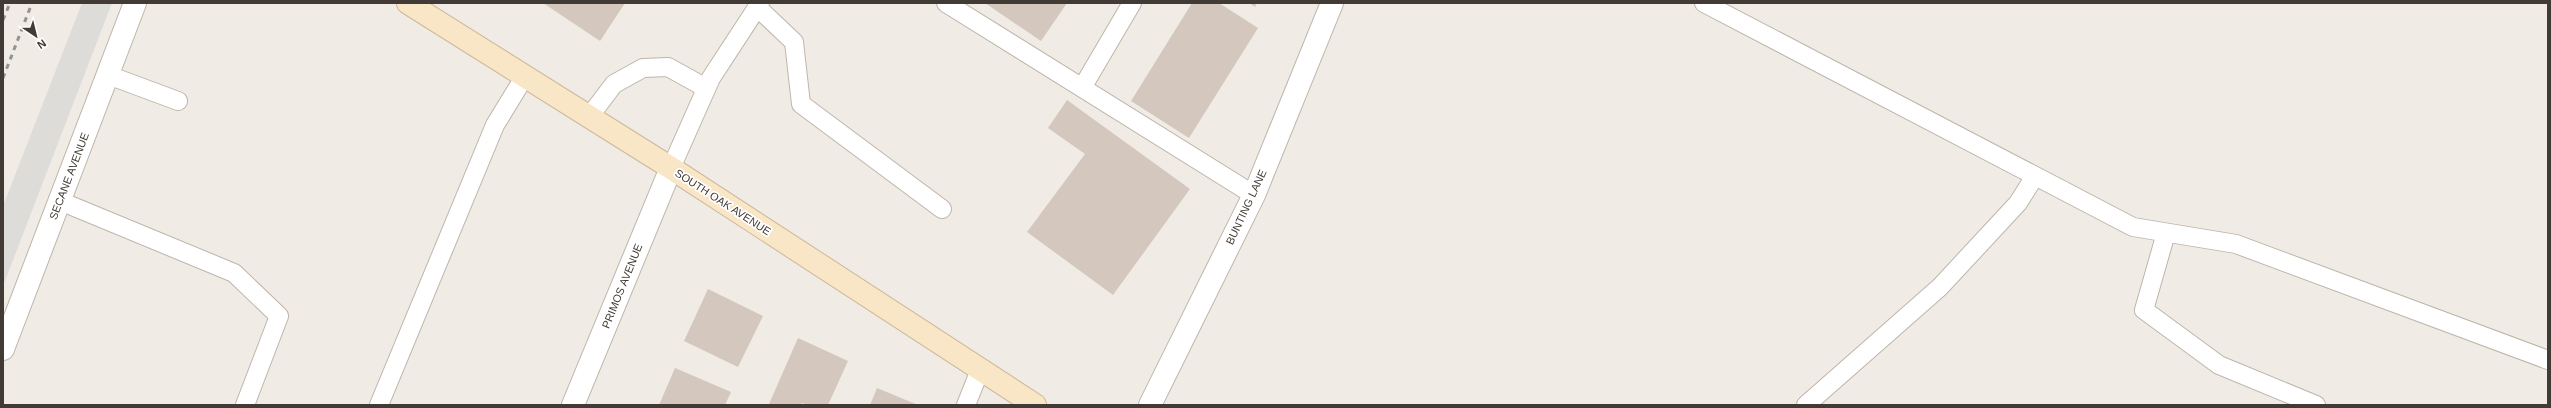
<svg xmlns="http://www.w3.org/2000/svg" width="2551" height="408" font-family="Arial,sans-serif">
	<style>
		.parking { fill: #dedcd9 }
		.building { fill: #d4c8be }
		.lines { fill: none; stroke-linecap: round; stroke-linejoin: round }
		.service-casing { stroke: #beb5ab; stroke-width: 20 }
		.minor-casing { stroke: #beb5ab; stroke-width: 24 }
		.secondary-casing { stroke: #ccb898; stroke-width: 24 }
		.service { stroke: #fff; stroke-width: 18 }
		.minor { stroke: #fff; stroke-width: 22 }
		.secondary { stroke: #f9e6c6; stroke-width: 22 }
		.rail { stroke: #939393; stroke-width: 3; stroke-dasharray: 5 5; stroke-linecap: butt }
		.labels { text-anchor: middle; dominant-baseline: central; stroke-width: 3.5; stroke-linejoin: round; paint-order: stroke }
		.street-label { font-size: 11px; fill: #423b35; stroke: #fff }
	</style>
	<rect width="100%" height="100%" fill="#f0ebe4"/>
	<path class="parking" d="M82,3H112L3,286V206Z"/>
	<path class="building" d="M543,3H625L600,41Z
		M985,3H1067L1041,41Z
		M1192,3H1219L1258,28L1189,138L1131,101Z
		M1249,3H1257L1255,7Z
		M1067,100L1190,189L1113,295L1027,232L1085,154L1048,128Z
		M708,289L763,316L738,367L684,341Z
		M798,338L848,361L828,405H807L802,403L800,405L769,404Z
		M675,368L731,392L725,405H659Z
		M877,388L918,405H870Z"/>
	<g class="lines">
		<defs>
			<path id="service" d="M946,3L1254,195
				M1704,3L2133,227L2236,244L2548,360
				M757,7L794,42L801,104L942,209
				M108,75L178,101
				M1082,88L1132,3
				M589,117L614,84L643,68L668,67L706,88
				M671,168L711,78L760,3
				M60,201L234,273L279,316L245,405
				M2166,233L2144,310L2219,365L2316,405
				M379,405L495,125L525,76
				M966,405L980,370
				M1806,405L1940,287L2018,203L2035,176"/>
			<path id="minor" d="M3,349L135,3
				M573,405L671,168
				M1150,405L1254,195L1332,3"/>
			<path id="secondary" d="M408,3L671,168L1035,405"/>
		</defs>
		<use href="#service" class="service-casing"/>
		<use href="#minor" class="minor-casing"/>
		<use href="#secondary" class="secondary-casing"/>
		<use href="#service" class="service"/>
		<use href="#minor" class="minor"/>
		<use href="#secondary" class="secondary"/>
		<path class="rail" d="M3,20L10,3
			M3,78L32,3"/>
	</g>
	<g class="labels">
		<g class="street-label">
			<text transform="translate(69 176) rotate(-69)">SECANE AVENUE</text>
			<text transform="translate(723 202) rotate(33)">SOUTH OAK AVENUE</text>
			<text transform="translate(1246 207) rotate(-65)">BUNTING LANE</text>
			<text transform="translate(622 286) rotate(-68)">PRIMOS AVENUE</text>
		</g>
	</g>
	<rect width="2551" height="408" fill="none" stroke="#423b35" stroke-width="8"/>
	<g transform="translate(36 36) rotate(145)" stroke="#ffffff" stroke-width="3" paint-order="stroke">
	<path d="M0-3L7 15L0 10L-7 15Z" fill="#423b35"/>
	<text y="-6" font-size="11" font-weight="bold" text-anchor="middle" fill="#423b35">N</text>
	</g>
</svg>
